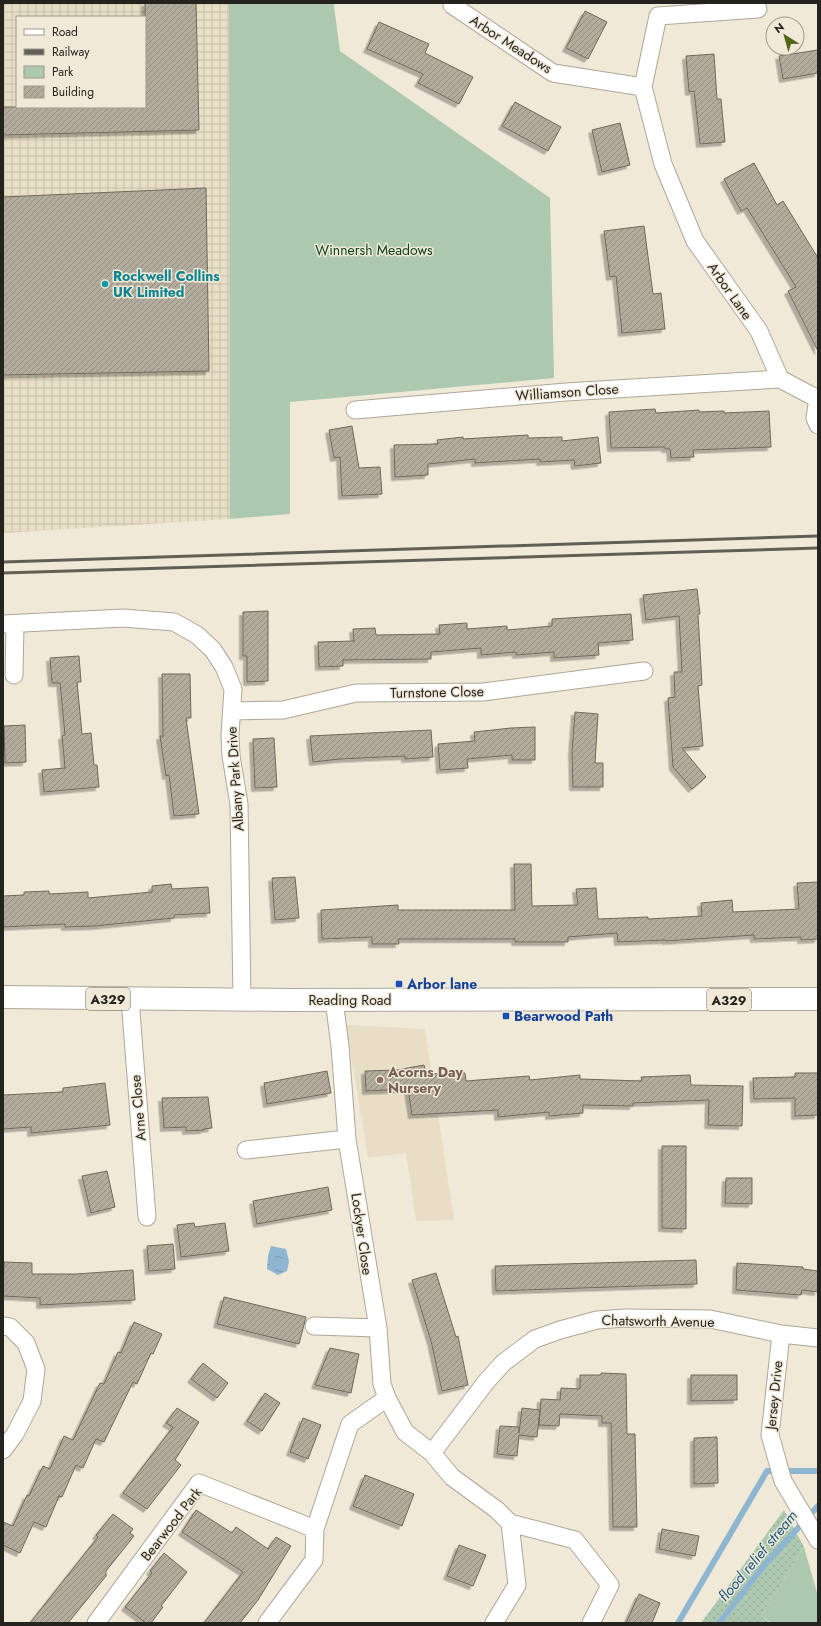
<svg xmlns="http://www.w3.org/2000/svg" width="821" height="1626" font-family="Jost,sans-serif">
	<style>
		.built { fill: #e8dec6 }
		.industrial { fill: url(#industrial-grid); fill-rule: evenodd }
		.grass { fill: url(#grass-dots) }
		.park { fill: #acc9b0 }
		.water { fill: url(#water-ripples) }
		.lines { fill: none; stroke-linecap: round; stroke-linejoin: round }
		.stream { stroke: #8fb6d0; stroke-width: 6 }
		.building { fill: url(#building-hatch); stroke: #6f695a; filter: url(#shadow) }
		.street-casing { stroke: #aea797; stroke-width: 19 }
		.primary-casing { stroke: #aea797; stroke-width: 24 }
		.street { stroke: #fff; stroke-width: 17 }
		.primary { stroke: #fff; stroke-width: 22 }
		.rail { stroke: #615e54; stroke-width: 3 }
		.culture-dot { fill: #0f9aa8; stroke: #f0e9d8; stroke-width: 1.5 }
		.transit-dot { fill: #1a4fb4; stroke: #f0e9d8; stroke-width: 1.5 }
		.education-dot { fill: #8d6e63; stroke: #f0e9d8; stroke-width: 1.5 }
		.labels { text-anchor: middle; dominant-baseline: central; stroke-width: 3; stroke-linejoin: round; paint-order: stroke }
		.shield { fill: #f0e9d8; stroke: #625e55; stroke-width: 1 }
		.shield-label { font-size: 13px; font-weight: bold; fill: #25231d }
		.street-label { font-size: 14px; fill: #25231d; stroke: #f0e9d8 }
		.park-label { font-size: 14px; fill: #053f18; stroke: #f0e9d8 }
		.culture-label { font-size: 14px; font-weight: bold; fill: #0d838f; stroke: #f0e9d8; text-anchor: start }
		.transit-label { font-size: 14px; font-weight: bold; fill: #164399; stroke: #f0e9d8; text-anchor: start }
		.education-label { font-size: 14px; font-weight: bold; fill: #785e54; stroke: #f0e9d8; text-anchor: start }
		.water-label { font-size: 15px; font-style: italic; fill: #1a597e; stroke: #f0e9d8 }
	</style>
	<defs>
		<pattern id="industrial-grid" width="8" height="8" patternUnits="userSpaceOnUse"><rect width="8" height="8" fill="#e8dec6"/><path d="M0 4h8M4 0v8" fill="none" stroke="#c7beaa"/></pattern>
		<pattern id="grass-dots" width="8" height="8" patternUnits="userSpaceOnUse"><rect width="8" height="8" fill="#acc9b0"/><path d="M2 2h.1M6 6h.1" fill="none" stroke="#94ac97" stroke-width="1.8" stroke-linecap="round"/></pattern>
		<pattern id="water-ripples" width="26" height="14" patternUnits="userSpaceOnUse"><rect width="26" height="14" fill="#8fb6d0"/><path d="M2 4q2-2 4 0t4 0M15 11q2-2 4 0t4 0" fill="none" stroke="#7594a8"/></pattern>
		<pattern id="building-hatch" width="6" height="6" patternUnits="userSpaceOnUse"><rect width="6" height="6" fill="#b3ac9c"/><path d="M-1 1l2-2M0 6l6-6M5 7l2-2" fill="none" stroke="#918c7f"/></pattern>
		<filter id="shadow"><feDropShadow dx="-3.5" dy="3.5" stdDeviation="0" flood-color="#0004"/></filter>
	</defs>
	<rect width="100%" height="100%" fill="#f0e9d8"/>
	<path class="built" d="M346,1025L425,1029L454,1220L416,1221L406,1153L368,1158Z"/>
	<path class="industrial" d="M3,3H229L230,519L3,533ZM17,17H145V107H17Z"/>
	<path class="grass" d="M784,1510L804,1547L761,1616L770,1623H701Z"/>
	<path class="park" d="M229,3H335L334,6L340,51L550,198L554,378L290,402V514L230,519Z
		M804,1547L818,1596V1623H771L761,1616Z"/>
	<path class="water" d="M271,1246L286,1249L289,1261L287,1271L278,1275L267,1269L268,1256Z"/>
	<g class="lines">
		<path class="stream" d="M678,1623L767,1471H818
			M719,1623L762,1568L818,1506"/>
	</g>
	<path class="building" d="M145,3H196L199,130L3,135V107H145Z
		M585,11L607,22L588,59L566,48Z
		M379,22L429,44L425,53L473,77L459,104L418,83L423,74L367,49Z
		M818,50V73L783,79L779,56Z
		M714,54L717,99H721L725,142L700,144L694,91L689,92L686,56Z
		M515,102L561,127L548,151L502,126Z
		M620,123L630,165L602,172L592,130Z
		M754,163L777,205L783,201L818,258V351L788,291L796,287L747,208L741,211L724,179Z
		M206,188L209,371L3,375V197Z
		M644,226L653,294L661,293L665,329L622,333L616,276L610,277L604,231Z
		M655,409L656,413L699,410V412L724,411V413L769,411L771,447L693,450L694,457L671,458L670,449H665V447L611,448L609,412Z
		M352,426L359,468L380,467L382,494L342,496L340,457L334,458L329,430Z
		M528,435V438L562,437V441L598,437L601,463L575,466L574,460L540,462V459L475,463V459L428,464V475L395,477L394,445L438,444L437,440L463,437V439Z
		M697,589L700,614H698L702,685L698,686L703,746L682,748L706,777L692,789L673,767L668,698L675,697L674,672H682L679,616L646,620L643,595Z
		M268,611V681L247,682V656H243V612Z
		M631,614L633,640L598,643L599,655L554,658V652L516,655V652L481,655V648L431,652V659L343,660V666L319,667L318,642L354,641L353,629L375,628L376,635L440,634L439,625L467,623V629L507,626V630L552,626V619Z
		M79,656L81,682H77L82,734L91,733L94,765H97L99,787L44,792L42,770L65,768L62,736L65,735L60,683H52L50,658Z
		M162,674H190L191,718H186L199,814L174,816L169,775L166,776L160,736H163Z
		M575,712L598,714L595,763H603V787H573L572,752Z
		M25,725L26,762L5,763L4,726Z
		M535,727V760H512V755L467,759L468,768L440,770L438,744L475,741L474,732L511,728Z
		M431,730L433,757L405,759V756L340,759L313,762L310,736Z
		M274,738L277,787L255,788L253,739Z
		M514,864H531L532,906L578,905L576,889L596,888L598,919L648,917V919L702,916L701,903L732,900L733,912L799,909L797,883L818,882V939L801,940V937L754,939V935L666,941V940L618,942L617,933L568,937V942H515V939H398L399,944H372V937L322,939L321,910L398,905V910H515Z
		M295,877L299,918L275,920L272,878Z
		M171,884L172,889L208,887L210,913L174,915V918L95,926L65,927V924L3,927V896L24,895V892L49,891V894L88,892V898L152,892V886Z
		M424,1065L426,1074L465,1073L466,1081L529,1076L530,1080L580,1075V1079L642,1081L641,1077L690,1075L691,1085L743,1086L742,1126L708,1125L709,1100L633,1103V1106L583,1105V1113L549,1116V1112L498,1117V1110L412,1115L408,1089L366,1091L365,1071L397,1070Z
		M327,1071L331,1093L267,1104L264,1083Z
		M795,1073H818V1115L795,1116V1098L754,1099L753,1078L795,1077Z
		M105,1083L110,1125L31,1133V1127L3,1129V1095L63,1092V1088Z
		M208,1097L212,1128L204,1129V1130L186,1131V1127L164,1128L162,1098Z
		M662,1146H686V1229L662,1228Z
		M107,1171L115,1207L91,1213L82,1176Z
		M726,1178H752V1204L725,1203Z
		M328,1187L332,1210L257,1224L253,1201Z
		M194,1223L195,1227L225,1223L229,1251L181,1257L177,1225Z
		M173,1244L175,1269L149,1271L147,1246Z
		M696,1260L697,1284L496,1291L495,1266Z
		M4,1262L32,1263V1274H76L133,1270L135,1300L40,1305V1298L3,1296Z
		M737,1263L803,1267V1269L818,1271V1292L802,1290L801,1295L736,1290Z
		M436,1273L456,1337L458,1336L468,1385L442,1391L431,1341L412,1280Z
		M224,1297L306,1317L299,1344L217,1324Z
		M134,1322L162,1334L153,1354L151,1353L137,1384L133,1382L104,1442L96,1439L83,1468L76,1465L62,1497L59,1496L46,1527L34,1522L20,1553L3,1545V1522L13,1526L27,1495L29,1496L43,1466L50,1469L64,1436L73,1440L100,1383L104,1384L118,1352L121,1353Z
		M330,1348L359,1354L351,1393L315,1385Z
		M203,1363L228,1383L217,1398L191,1379Z
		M601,1373L626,1374L627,1434H635L637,1527H613L611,1423H602V1416L560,1414L559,1426L539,1425L541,1399L560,1400L561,1388L580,1389V1375H601Z
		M691,1375H737V1400L691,1401Z
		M265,1393L280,1403L262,1431L247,1421Z
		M177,1408L199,1422L175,1460L181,1465L147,1509L123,1493L173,1427L166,1423Z
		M522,1408L540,1410L537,1437L519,1435L517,1456L497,1454L500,1426L519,1427V1433Z
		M303,1418L321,1425L308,1459L290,1452Z
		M717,1437L718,1483L694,1484V1438Z
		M365,1475L414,1494L402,1526L353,1506Z
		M196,1510L232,1533L236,1527L268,1549L276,1537L291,1546L258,1600L240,1623H204L243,1572L182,1532Z
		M113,1514L133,1529L130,1533L134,1536L106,1571V1576L68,1623H30L98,1537L96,1535Z
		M662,1529L699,1536L695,1556L659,1549Z
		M459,1545L486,1555L473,1586L447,1576Z
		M164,1553L187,1572L161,1606L163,1607L151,1623H146L125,1607L152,1573L150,1571Z
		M639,1594L660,1603L652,1623H626Z"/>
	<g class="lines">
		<defs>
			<path id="street" d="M452,5L553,73L643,87
				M758,9L658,16L643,87L663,164L695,241L759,331L780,379L818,399
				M818,398L815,418L818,425
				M355,410L566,392L780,379
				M3,624L123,618L174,622L197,635L213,650L224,667L233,689L230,735L231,756L239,804L242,1000
				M14,675L15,625
				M232,711L283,710L356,693L483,692L644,671
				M130,999L147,1217
				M334,1000L340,1046L347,1139L378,1328L382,1384L387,1398L405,1432L432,1453L452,1477L497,1510L510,1523L575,1540L610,1585L591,1623
				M246,1150L347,1139
				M3,1326L10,1327L26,1343L36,1369L32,1401L15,1434L3,1450
				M314,1326L378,1328
				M781,1334L770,1435L783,1481L818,1540
				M432,1453L486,1382L503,1363L535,1339L560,1330L597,1320L626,1318L710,1319L781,1334L818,1338
				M96,1623L199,1483L315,1529
				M267,1623L314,1560L315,1529L350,1424L387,1398
				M494,1623L517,1585L510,1523"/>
			<path id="primary" d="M3,997L290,1000L818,999"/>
		</defs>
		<use href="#street" class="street-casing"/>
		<use href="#primary" class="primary-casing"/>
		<use href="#street" class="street"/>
		<use href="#primary" class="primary"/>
		<path class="rail" d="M3,562L818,536
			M3,573L818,548"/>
	</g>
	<circle class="culture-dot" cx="105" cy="284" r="4"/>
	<g class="transit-dot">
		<rect x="395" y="980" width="8" height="8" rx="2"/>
		<rect x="502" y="1012" width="8" height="8" rx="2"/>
	</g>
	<circle class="education-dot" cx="380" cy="1080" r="4"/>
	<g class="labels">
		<g class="shield">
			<rect x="86" y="988" width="44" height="22" rx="3"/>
			<rect x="707" y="989" width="44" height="22" rx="3"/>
		</g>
		<g class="shield-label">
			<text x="108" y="999">A329</text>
			<text x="729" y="1000">A329</text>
		</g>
		<g class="street-label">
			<text transform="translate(511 44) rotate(33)">Arbor Meadows</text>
			<text transform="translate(730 291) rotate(55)">Arbor Lane</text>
			<text transform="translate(567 392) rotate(-4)">Williamson Close</text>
			<text transform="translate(437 692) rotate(-1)">Turnstone Close</text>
			<text transform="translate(235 779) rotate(-94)">Albany Park Drive</text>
			<text x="350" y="1000">Reading Road</text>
			<text transform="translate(138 1108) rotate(-95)">Arne Close</text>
			<text transform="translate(362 1234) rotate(82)">Lockyer Close</text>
			<text transform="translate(658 1321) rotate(1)">Chatsworth Avenue</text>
			<text transform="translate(774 1395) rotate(-84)">Jersey Drive</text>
			<text transform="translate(171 1524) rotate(-52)">Bearwood Park</text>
		</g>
		<g class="park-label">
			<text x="374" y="250">Winnersh Meadows</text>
		</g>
		<g class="culture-label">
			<text x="113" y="276">Rockwell Collins<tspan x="113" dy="16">UK Limited</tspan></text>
		</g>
		<g class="transit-label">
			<text x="407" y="984">Arbor lane</text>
			<text x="514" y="1016">Bearwood Path</text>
		</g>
		<g class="education-label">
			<text x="388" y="1072">Acorns Day<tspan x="388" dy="16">Nursery</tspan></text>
		</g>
		<g class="water-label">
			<text transform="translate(758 1556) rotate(-50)">flood relief stream</text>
		</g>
	</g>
	<rect width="821" height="1626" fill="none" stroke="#25231d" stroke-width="8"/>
	<rect x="16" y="16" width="130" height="92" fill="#f0e9d8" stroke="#9f9a8d"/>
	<rect x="24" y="29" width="20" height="6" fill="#ffffff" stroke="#9f9a8d"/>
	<text x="52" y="36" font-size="12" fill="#25231d">Road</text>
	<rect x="24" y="49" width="20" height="6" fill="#615e54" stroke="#9f9a8d"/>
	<text x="52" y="56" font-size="12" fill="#25231d">Railway</text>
	<rect x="24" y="66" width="20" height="12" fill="#acc9b0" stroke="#9f9a8d"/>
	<text x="52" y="76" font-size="12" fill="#25231d">Park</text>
	<rect x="24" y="86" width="20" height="12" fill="url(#building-hatch)" stroke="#9f9a8d"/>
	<text x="52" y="96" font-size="12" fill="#25231d">Building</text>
	<g transform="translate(785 36) rotate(323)"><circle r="19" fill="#f0e9d8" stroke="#9f9a8d"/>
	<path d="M0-3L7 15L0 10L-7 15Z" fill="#506717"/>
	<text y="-6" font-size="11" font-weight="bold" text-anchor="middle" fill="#25231d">N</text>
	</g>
</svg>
